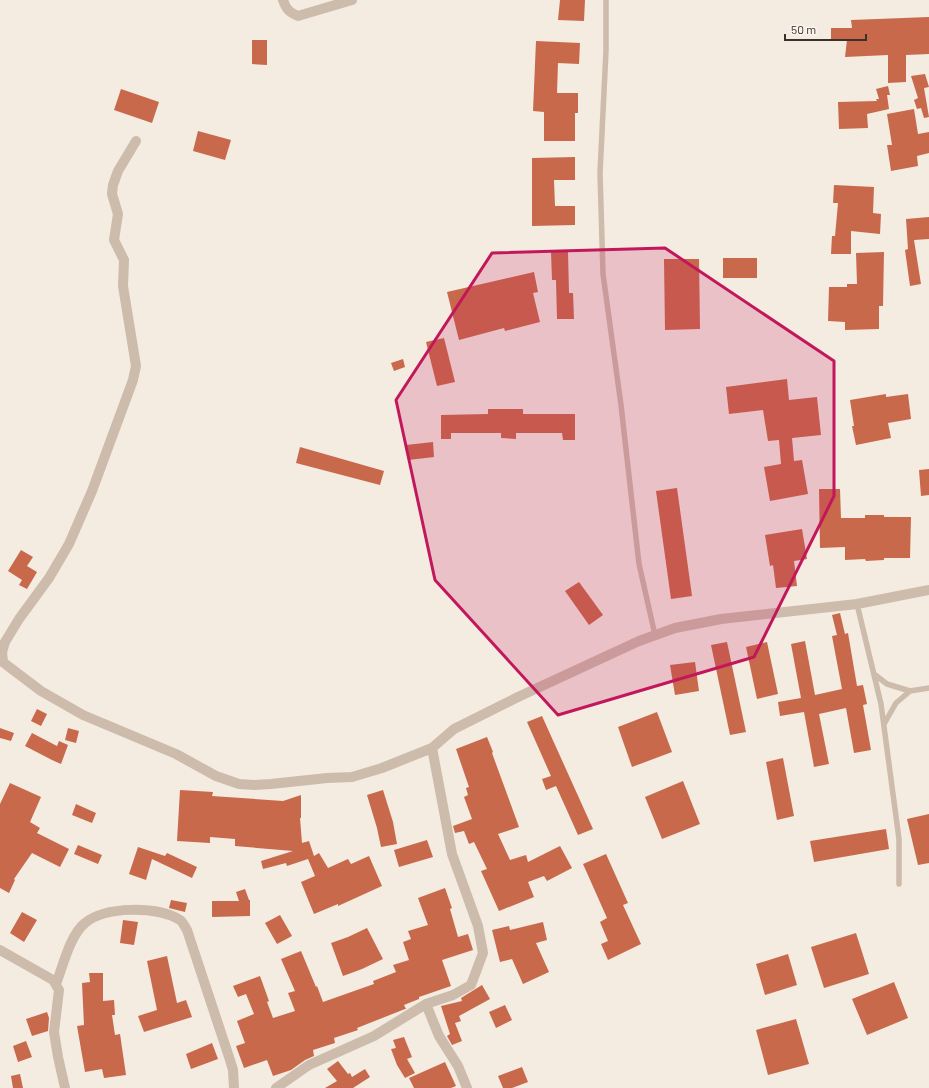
<svg xmlns="http://www.w3.org/2000/svg" width="929" height="1088" font-family="Barlow,sans-serif">
	<style>
		.building { fill: #c8694b }
		.lines { fill: none; stroke-linecap: round; stroke-linejoin: round }
		.service { stroke: #cdbbac; stroke-width: 5.5 }
		.minor { stroke: #cdbbac; stroke-width: 10 }
		.marked { fill: #c2185b; fill-opacity: 0.2; stroke: #c2185b; stroke-width: 3; stroke-linejoin: round }
	</style>
	<rect width="100%" height="100%" fill="#f4ebe1"/>
	<path class="building" d="M560,0H585L584,21L558,20Z
		M929,17V54L906,55V82L888,83V55L845,57L847,40H831V28H852L851,20Z
		M252,40H267V65L252,64Z
		M536,41L580,43L579,64L558,63L557,93H578V113H575V141H544V112L533,111Z
		M925,74L929,87L924,88L929,117L924,118L921,108L917,109L914,100L918,98L911,76Z
		M888,86L890,95H887L889,109L867,114L868,128L839,129L838,102L877,101L876,99H879L876,89Z
		M121,89L159,102L152,123L114,110Z
		M914,109L918,134L929,132V153L917,156L918,166L891,171L887,145H892L887,114Z
		M198,131L231,140L225,160L193,151Z
		M575,157V180H554L555,206H575V225L532,226V158Z
		M834,185L874,187L873,213L881,214L880,234L851,231V254H831L832,236H835L838,203H833Z
		M929,217V239L914,240L921,284L910,286L905,250L908,249L906,219Z
		M551,252H568L569,293H573L574,319H557L556,280H552Z
		M884,252L883,306H879V329L845,330V322L828,321L829,287H847V284H857L856,253Z
		M723,258H757V278H723Z
		M664,259H699L700,329L665,330Z
		M534,272L538,292L533,293L540,322L505,331L504,328L459,340L447,292Z
		M444,338L455,382L437,386L426,342Z
		M403,359L405,367L394,371L391,363Z
		M787,379L789,400L817,397L821,435L792,438L794,461L802,460L808,494L770,501L764,467L781,464L779,440L768,441L763,410L729,414L726,387Z
		M886,394V397L908,394L911,419L888,423L891,438L856,445L852,426H854L850,400Z
		M488,409H523V414H575V440H563L562,433H516V439L501,438V433H451V439H441V415L488,414Z
		M433,442L434,457L408,460L406,445Z
		M300,447L384,471L380,485L296,463Z
		M929,469V495L921,496L919,470Z
		M677,488L692,596L671,599L656,491Z
		M819,489H840L841,518H865V515H884V517H911L910,558H884V560L866,561L865,559L845,560V547L820,548Z
		M802,529L807,559L794,561L797,586L776,588L773,565L770,566L765,535Z
		M21,550L33,557L27,566L37,572L27,589L19,585L22,580L8,571Z
		M579,582L603,615L589,625L565,591Z
		M840,613L845,634L848,633L857,686L863,685L867,704L863,705L871,750L854,753L846,708L819,714L829,764L814,767L804,712L780,716L778,702L801,698L791,644L805,641L815,695L842,689L832,636L837,635L832,615Z
		M727,642L746,732L730,735L711,645Z
		M767,642L778,694L757,699L746,647Z
		M695,662L699,691L675,695L670,665Z
		M37,709L47,714L41,726L31,721Z
		M657,712L672,752L632,767L618,727Z
		M542,716L593,829L578,835L556,786L546,790L542,779L551,776L527,722Z
		M0,728L14,733L11,741L0,738Z
		M68,728L79,731L76,743L65,740Z
		M32,733L57,746L59,741L68,745L61,764L52,760L25,746Z
		M487,737L493,752L492,753L519,827L498,834L510,860L526,855L528,862L560,846L572,868L547,881L544,876L528,882L534,897L499,911L481,871L487,869L474,842L469,844L464,831L455,833L453,826L472,819L464,797L468,795L466,788L469,787L456,749Z
		M783,758L794,816L777,820L766,762Z
		M683,781L700,824L662,839L645,797Z
		M10,783L41,797L30,822L40,828L37,833L69,849L60,867L32,853L14,879L15,880L9,893L0,888V804Z
		M180,790L213,792L212,796L283,801L301,795V818H300L302,843L309,841L314,856L319,853L328,868L348,859L351,864L369,856L382,886L338,906V904L314,914L301,882L315,876L308,859L287,866L286,863L263,869L261,861L293,851L235,846V839L210,837V843L177,841Z
		M383,790L393,822L397,844L381,847L377,828L367,795Z
		M76,804L96,813L92,823L72,815Z
		M929,814V863L918,865L907,819Z
		M886,829L889,849L814,862L810,841Z
		M427,840L433,857L399,867L394,850Z
		M78,845L102,855L98,864L74,854Z
		M138,847L165,856L167,853L197,867L192,878L152,859L146,880L129,874Z
		M606,854L628,903L623,905L641,944L608,960L601,944L608,941L600,922L607,918L583,864Z
		M445,888L452,908L450,909L458,937L468,934L473,950L442,960L451,986L419,997V999L404,1005L406,1009H405L357,1028L358,1030L334,1038L335,1043L313,1050L314,1056L305,1060L291,1070L273,1076L267,1060L244,1068L236,1046L245,1043L237,1021L254,1014L246,994L238,997L233,986L260,976L269,1001L267,1002L273,1018L295,1011L288,993L295,991L281,959L301,951L316,987L317,986L323,1002L374,984L373,981L396,972L393,965L409,960L403,942L411,939L408,931L428,925L418,898Z
		M245,889L249,900H250V916L212,917V901H239L236,892Z
		M171,900L187,903L185,912L169,908Z
		M22,912L37,920L24,942L10,933Z
		M280,915L292,936L277,944L265,923Z
		M123,920L138,922L134,945L120,943Z
		M543,922L547,940L536,943L549,972L523,984L512,959L500,962L492,930L509,926L510,930Z
		M367,928L383,959L362,969L343,976L331,943L348,937Z
		M856,933L869,974L824,988L811,947Z
		M788,954L797,985L765,995L756,964Z
		M167,956L177,1003L186,1000L192,1017L144,1032L138,1016L157,1010L147,961Z
		M89,973H103V1001L114,1000L115,1015H112L115,1035L120,1034L126,1075L104,1078L102,1069L85,1072L77,1026L84,1025L82,983L90,982Z
		M894,982L908,1018L867,1035L852,999Z
		M482,985L490,999L459,1016L461,1021L455,1023L462,1041L452,1045L447,1036L450,1034L441,1006L462,1001L461,998Z
		M505,1005L512,1020L496,1028L489,1012Z
		M47,1012L49,1018L48,1031L32,1036L26,1019Z
		M796,1019L809,1064L768,1075L756,1030Z
		M404,1037L412,1057L407,1059L415,1073L405,1078L397,1065L391,1049L396,1048L393,1040Z
		M26,1041L32,1057L18,1062L13,1046Z
		M212,1043L218,1059L191,1069L186,1054Z
		M338,1061L348,1074L350,1073L352,1077L365,1069L370,1077L353,1088H325L337,1081L327,1069Z
		M445,1062L456,1086L451,1088H414L409,1078Z
		M522,1067L528,1082L512,1088H503L498,1076Z
		M20,1074L23,1088H13L11,1076Z"/>
	<g class="lines">
		<path class="service" d="M606,0V51L600,173L603,274L621,405L639,564L655,635
			M857,604L881,704L899,839V884
			M874,674L887,684L910,691
			M884,724L896,703L910,691L929,688"/>
		<path class="minor" d="M283,0C286,9 289,12 298,16L352,0
			M0,660L41,691L83,715L176,754L216,776L239,784L254,785L271,784L327,778L352,777L382,768L432,748L454,729L518,697L639,641L675,628L721,619L857,604L929,590
			M3,662L2,652L5,642L19,619L49,578L69,544L92,491L133,380L136,366L123,286L124,260L114,240L118,214L112,194L113,185L118,171L136,141
			M0,950L53,980L59,990L54,1032L58,1057L65,1088
			M56,984C63,966 70,935 85,923C105,906 158,906 180,920C183,922 185,927 187,930L230,1060L233,1070L234,1088
			M426,1004L439,1036L458,1066L467,1088
			M276,1088L309,1065L374,1036L426,1004L453,995L471,985L483,953L478,926L452,854L432,748"/>
	</g>
	<path class="marked" d="M665,248L834,361V496L754,657L558,715L435,580L396,400L492,253Z"/>
	<path d="M785 34v6h81v-6" fill="none" stroke="#3b302b" stroke-width="2"/>
	<text x="791" y="34" font-size="12" fill="#3b302b" stroke="#fbf5ee" stroke-width="3" paint-order="stroke">50 m</text>
</svg>
